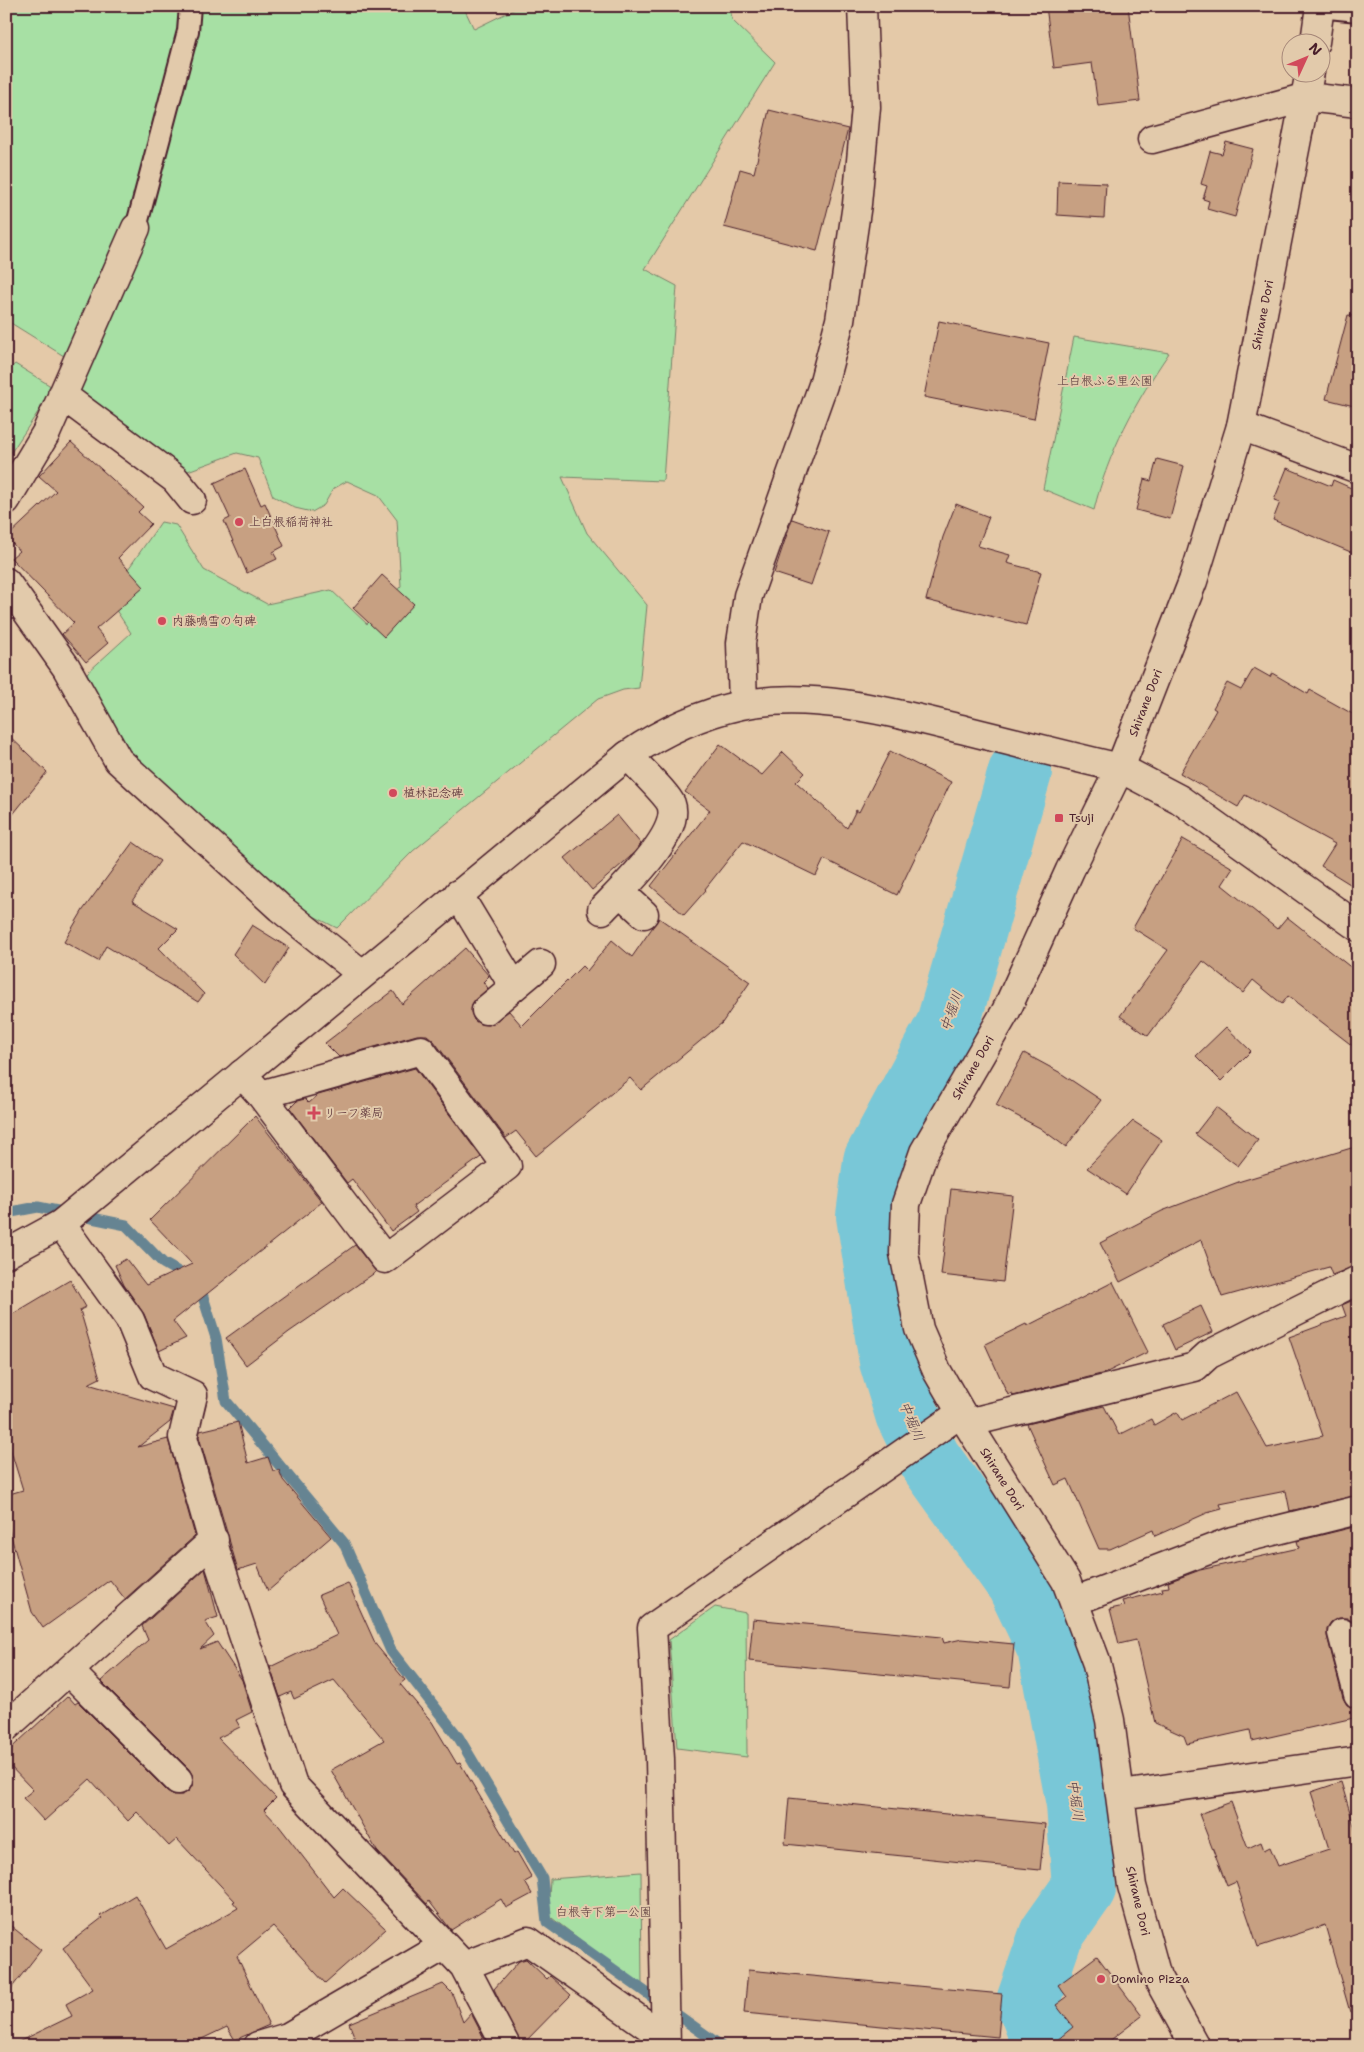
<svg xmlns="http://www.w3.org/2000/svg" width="1364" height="2052" font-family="'Shantell Sans','Klee One',sans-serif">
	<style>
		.green { fill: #a7e0a4; stroke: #788068 }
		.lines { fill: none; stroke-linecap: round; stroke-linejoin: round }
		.stream { stroke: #668492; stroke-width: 11 }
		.river { stroke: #79c7d7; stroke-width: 64 }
		.building { fill: #c7a082; stroke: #4a1f2b }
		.service-casing { stroke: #4a1f2b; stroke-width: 24 }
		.minor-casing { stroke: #4a1f2b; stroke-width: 31 }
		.tertiary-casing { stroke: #4a1f2b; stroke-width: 31 }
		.service { stroke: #e2caab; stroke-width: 20 }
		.minor { stroke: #e2caab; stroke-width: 28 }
		.tertiary { stroke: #e2caab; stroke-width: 28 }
		.poi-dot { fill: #d1495b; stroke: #e2caab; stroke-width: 2 }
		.labels { text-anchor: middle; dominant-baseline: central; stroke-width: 4; stroke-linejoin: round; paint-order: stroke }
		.street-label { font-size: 12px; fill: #4a1f2b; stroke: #e2caab }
		.park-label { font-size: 12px; fill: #533237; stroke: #e2caab }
		.poi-label { font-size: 12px; fill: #4a1f2b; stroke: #e2caab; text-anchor: start }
		.water-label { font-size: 14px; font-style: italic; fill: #513845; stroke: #e2caab }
	</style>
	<rect width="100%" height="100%" fill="#e4c9a8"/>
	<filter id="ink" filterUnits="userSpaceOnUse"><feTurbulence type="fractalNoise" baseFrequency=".02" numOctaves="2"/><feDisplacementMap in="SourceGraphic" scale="10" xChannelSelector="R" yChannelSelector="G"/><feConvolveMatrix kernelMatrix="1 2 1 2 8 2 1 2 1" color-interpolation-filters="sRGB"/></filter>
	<g filter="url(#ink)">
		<path class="green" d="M6,6H463L474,29L521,6H730L732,20L775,62L645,269L677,286L663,481L562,477L587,533L647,605L639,688L623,690L598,699L413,851L337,928L284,901L122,755L87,673L131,633L108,598L161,522L176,525L204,570L267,604L331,590L367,624L401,586L397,520L378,495L347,481L333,489L324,505L312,512L295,508L273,496L258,458L237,453L185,472L77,396L88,371L6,320Z
			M1074,337L1169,353C1136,401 1108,452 1094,510L1043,489Z
			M15,364L54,388L6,460V372Z
			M715,1607L746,1613L747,1757L677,1748L669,1640Z
			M641,1872L642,1987L548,1915L550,1879Z"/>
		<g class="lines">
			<path class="stream" d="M6,1213L38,1207L126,1225L163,1263L199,1284L216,1338L226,1401L344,1543L391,1651L459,1738L542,1878L547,1922L721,2046"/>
			<path class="river" d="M1020,772L947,1027L875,1161L868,1216L891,1361L907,1414L929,1459L1018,1583L1049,1648L1078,1804L1084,1888L1051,1935L1028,2002L1045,2046"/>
		</g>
		<path class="building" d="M1046,6H1128L1140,101L1098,106L1092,63L1054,68Z
			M769,110L848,129L817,251L724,227L740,169L754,173Z
			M1226,142L1253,149L1235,217L1207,209L1209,201L1203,199L1207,186L1201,184L1210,151L1222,154Z
			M1058,181L1106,183L1104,218L1057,215Z
			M1348,315L1358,317V407L1326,399Z
			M939,321L1049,343L1034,419L924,397Z
			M71,442L143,507L138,512L151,524L118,558L144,587L96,629L108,643L86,662L62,634L74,623L11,558L19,551L7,537L56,491L39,476Z
			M1157,459L1184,466L1170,519L1136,510L1144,479L1151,481Z
			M1287,468L1331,486L1333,480L1358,491V555L1273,520L1280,502L1274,500Z
			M245,469L261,505L265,503L284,546L273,552L277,559L247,573L224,521L230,518L214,483Z
			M956,504L989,517L978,546L1010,555L1007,563L1041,572L1026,625L926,600L943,537Z
			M792,519L829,532L811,585L774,573Z
			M382,575L414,604L384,637L353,608Z
			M1254,668L1270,677L1272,673L1308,694L1310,690L1358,717V889L1321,866L1335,844L1245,795L1238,807L1180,773L1216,710L1213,708L1227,683L1241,690Z
			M6,733L47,772L6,823Z
			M720,744L762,775L783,752L805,773L796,782L847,828L856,810L859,812L890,751L951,782L897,895L824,859L816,876L743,841L705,889L706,890L684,915L651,886L710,810L685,792Z
			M617,815L641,844L630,857L592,890L565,858Z
			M1183,839L1233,868L1222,885L1277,929L1287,917L1358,973V1050L1288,996L1282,1004L1253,980L1243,993L1203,961L1148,1036L1120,1016L1168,950L1133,928Z
			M133,842L160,861L132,901L178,929L159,948L204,994L198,1002L106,946L98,961L64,942L83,910Z
			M659,918L750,982L722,1023L641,1090L630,1078L536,1156L516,1131L506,1138L434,1041L427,1035H417L339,1057L325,1043L393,991L402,1004L465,948L489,976L483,982L488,988L472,1004L471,1012L474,1020L480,1024L489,1025L509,1011L522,1026L582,966L587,971L612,940L632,957Z
			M252,925L289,948L265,985L233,954Z
			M1226,1027L1251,1051L1221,1081L1196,1056Z
			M1024,1053L1059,1072L1101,1100L1066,1147L1040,1128L996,1105Z
			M415,1068L481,1157L413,1206L417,1212L391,1231L352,1179L347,1183L290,1108L297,1101L305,1099L309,1103L318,1095Z
			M1216,1107L1258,1140L1238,1166L1195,1134Z
			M255,1116L322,1202L173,1321L186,1338L159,1351L144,1314L124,1285L115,1265L126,1259L146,1285L192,1264L150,1220Z
			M1133,1121L1162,1140L1126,1194L1087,1168Z
			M1358,1146V1265L1332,1275L1329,1267L1222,1297L1201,1240L1120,1282L1100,1243L1162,1211L1241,1181Z
			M951,1189L1013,1196L1003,1282L941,1275Z
			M355,1245L376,1272L289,1332L246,1365L226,1338Z
			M70,1280L86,1307L80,1310L100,1378L88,1384L174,1409L170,1422L138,1447L168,1439L195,1536L125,1599L110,1580L43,1628L32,1612L6,1518V1495L23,1490L6,1435V1318Z
			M1113,1282L1148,1352L1105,1373L1013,1396L1012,1393L1008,1395L985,1344L1026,1324L1027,1326Z
			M1358,1298V1495L1290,1511L1286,1491L1220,1504L1222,1509L1207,1513L1155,1536L1153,1530L1110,1549H1099L1068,1479L1055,1485L1027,1424L1104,1406L1119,1435L1151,1419L1154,1425L1177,1412L1182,1420L1236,1392L1267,1448L1323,1436L1289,1337L1346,1316L1342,1305Z
			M1201,1306L1213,1332L1175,1350L1163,1324Z
			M238,1422L248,1463L268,1457L273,1471L279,1470L283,1480L331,1537L268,1591L257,1564L238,1570L199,1437L200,1431Z
			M1358,1526V1631L1353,1622L1347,1618H1339L1331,1622L1327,1628V1636L1343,1698L1347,1705L1358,1709V1717L1252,1741L1250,1730L1187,1744L1184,1736L1155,1723L1136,1640L1119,1644L1110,1609L1124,1606L1122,1601L1163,1591L1162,1588L1169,1587L1168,1582L1200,1570L1299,1548L1297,1541Z
			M205,1569L218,1617L205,1621L214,1636L200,1649L217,1642L242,1680L252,1712L236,1720L240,1727L218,1738L276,1798L264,1810L279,1826L334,1897L343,1888L386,1929L325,1983L273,1926L237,1956L269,2025L235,2040L227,2027L187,2046H10L72,2016L66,2004L93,1989L63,1948L102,1918L100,1916L135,1895L166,1949L238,1908L233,1902L235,1901L177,1839L169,1846L137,1812L128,1821L90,1779L44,1821L23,1798L33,1790L6,1762V1753L68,1696L75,1704L78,1702L167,1791L174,1795H182L189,1791L193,1784V1776L189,1769L101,1681L148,1640L142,1626Z
			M348,1583L376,1645L405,1680L400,1684L432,1722L457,1764L460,1763L514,1854L517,1852L532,1878L525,1882L532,1894L506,1908L501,1899L451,1930L429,1901L427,1904L377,1851L331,1770L384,1740L334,1680L294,1699L291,1692L280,1697L270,1667L337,1635L319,1595Z
			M753,1619L942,1637L944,1643L962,1639L1014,1644L1010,1687L749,1661Z
			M1341,1782L1358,1839V2011L1350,2012L1325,1925L1258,1947L1236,1882L1227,1886L1199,1814L1231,1802L1248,1848L1261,1842L1264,1850L1270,1847L1278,1866L1329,1849L1311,1792Z
			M789,1798L1045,1824L1040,1870L785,1844Z
			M6,1922L41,1950L6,1995Z
			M1097,1956L1142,2016L1103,2046H1050L1073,2027L1056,2005L1067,1997L1058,1985Z
			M526,1959L547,1979L550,1976L571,1995L521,2046L494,1989L519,1961Z
			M748,1970L1002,1994L998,2037L744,2013Z
			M443,1984L452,1993L463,2022L471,2013L488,2046H358L349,2023Z"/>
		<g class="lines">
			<defs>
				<path id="service" d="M1319,7L1358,11
					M136,228L188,31L190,6"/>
				<path id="minor" d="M1152,139L1307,97L1358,103
					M62,395L175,479L192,500
					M1241,426L1358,469
					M6,500L46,433L136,228
					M6,582L66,667L118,760L280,908L362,974
					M743,704L741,643L748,596L823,385L840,320L857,204L866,107L862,6
					M1120,768L1179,799L1358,927
					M620,892L644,914
					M458,894L513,985
					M602,910C621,890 682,834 671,804C667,794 637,766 628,755
					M486,1010L541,964
					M242,1074L261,1095L385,1259L507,1166L421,1050L261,1095
					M61,1224L130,1320L153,1376L193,1395L183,1437L217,1556L293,1785L464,1966L506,2046
					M967,1423L1195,1367L1208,1355L1358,1280
					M1075,1601L1229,1542L1358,1510
					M1342,1633L1358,1694
					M69,1671L178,1780
					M6,1727L214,1540
					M464,1966L528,1941L665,2038
					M258,2046L288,2037L444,1946
					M666,2046L660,1759L652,1628L961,1413"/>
				<g id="tertiary">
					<path d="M1315,42L1320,6"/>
					<path d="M6,1254L61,1224L628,755C662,732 700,714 741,705C813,690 895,713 965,730C1017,743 1068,756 1120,768"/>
					<path d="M1121,1795L1358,1761"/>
					<path id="s1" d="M1195,2046L1157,1977L1132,1886L1110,1720L1096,1661L1066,1581L967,1423L937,1371L919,1329L904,1253L906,1204L924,1152L1006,1011L1070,870L1120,768L1193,581L1241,426L1310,72"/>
				</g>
			</defs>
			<use href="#service" class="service-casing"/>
			<use href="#minor" class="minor-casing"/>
			<use href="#tertiary" class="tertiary-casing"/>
			<use href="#service" class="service"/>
			<use href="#minor" class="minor"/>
			<use href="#tertiary" class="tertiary"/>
		</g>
	</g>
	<g class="poi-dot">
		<circle cx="239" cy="522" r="5"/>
		<circle cx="162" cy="621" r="5"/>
		<circle cx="393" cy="793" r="5"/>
		<rect x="1054" y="813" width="10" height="10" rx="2.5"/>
		<path d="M311.5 1105.5h5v5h5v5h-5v5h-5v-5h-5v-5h5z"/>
		<circle cx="1101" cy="1979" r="5"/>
	</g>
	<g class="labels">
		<g class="street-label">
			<text stroke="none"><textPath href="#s1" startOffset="1868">Shirane Dori</textPath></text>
			<text stroke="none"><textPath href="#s1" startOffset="1462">Shirane Dori</textPath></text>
			<text stroke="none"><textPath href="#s1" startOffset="1058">Shirane Dori</textPath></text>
			<text transform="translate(1002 1479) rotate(58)">Shirane Dori</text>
			<text transform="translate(1138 1901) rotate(77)">Shirane Dori</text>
		</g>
		<g class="park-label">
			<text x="1105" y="381">上白根ふる里公園</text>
			<text x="604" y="1912">白根寺下第一公園</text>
		</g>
		<g class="poi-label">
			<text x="249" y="522">上白根稲荷神社</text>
			<text x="172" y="621">内藤鳴雪の句碑</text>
			<text x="403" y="793">植林記念碑</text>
			<text x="1069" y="818">Tsuji</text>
			<text x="324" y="1113">リーフ薬局</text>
			<text x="1111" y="1979">Domino Pizza</text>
		</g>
		<g class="water-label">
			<text transform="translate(951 1011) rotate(-71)">中堀川</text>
			<text transform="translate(912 1421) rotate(67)">中堀川</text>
			<text transform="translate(1076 1800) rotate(82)">中堀川</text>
		</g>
	</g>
	<rect width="1364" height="2052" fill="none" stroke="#e2caab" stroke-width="25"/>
	<rect x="12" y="12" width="1339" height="2027" fill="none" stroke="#4a1f2b" stroke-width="2" filter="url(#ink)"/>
	<g transform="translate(1306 58) rotate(46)"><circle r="24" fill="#e2caab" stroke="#a58678"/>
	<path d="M0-4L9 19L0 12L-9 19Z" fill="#d1495b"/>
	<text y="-8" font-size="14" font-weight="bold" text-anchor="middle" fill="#4a1f2b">N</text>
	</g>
</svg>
